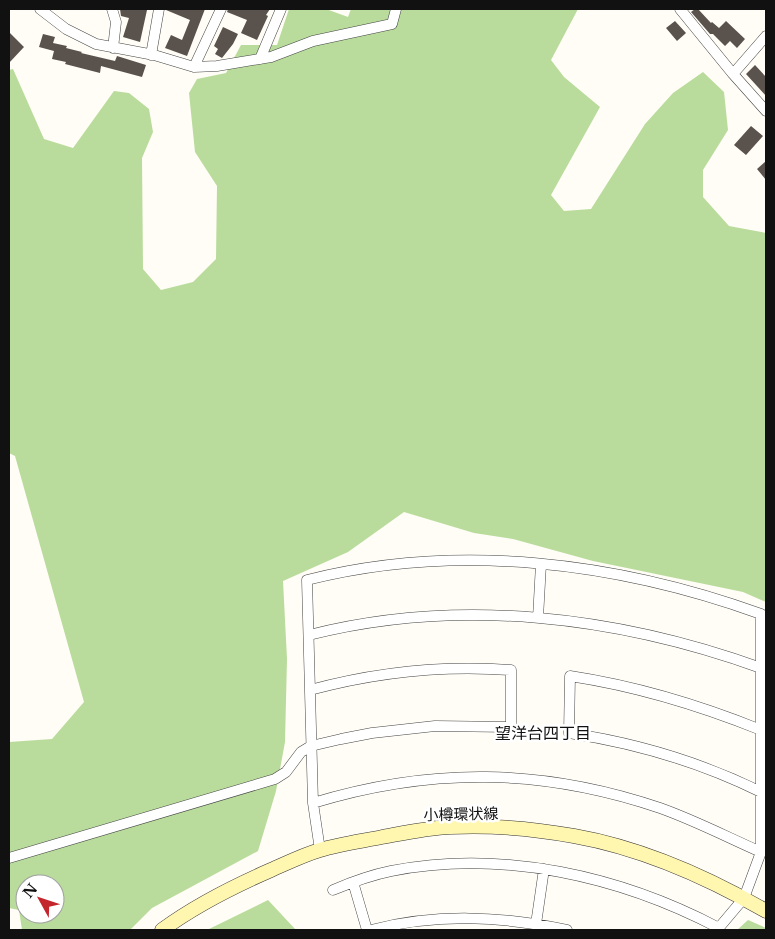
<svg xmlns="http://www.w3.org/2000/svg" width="775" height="939" font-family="'Libre Baskerville','Noto Sans JP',serif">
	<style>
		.forest { fill: #b9dc9c; fill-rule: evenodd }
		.building { fill: #5a524d }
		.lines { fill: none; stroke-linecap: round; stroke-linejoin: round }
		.street-casing { stroke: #444; stroke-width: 11 }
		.secondary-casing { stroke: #333; stroke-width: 15 }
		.street { stroke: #fff; stroke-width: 10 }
		.secondary { stroke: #fff6b0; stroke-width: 14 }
		.labels { text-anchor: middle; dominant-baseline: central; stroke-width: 5; stroke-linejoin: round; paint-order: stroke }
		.street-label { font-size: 15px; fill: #111; stroke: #fff }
		.neighbourhood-label { font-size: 16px; fill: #111; stroke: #fff }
	</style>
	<rect width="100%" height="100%" fill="#fffdf5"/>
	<path class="forest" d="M289,9H326L348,17L351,9H578L551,60L564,77L600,107L551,195L564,211L591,209L645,124L673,93L703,72L724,92L728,130L703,170V197L729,226L766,233V602L743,592L593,561L513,539L474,533L404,512L348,552L283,581L287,659L285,742L276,791L258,851L152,908L130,930H22L19,910L9,908V742L52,739L84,702L15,456L9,453V70L13,69L44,139L73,148L114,91L129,93L149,109L153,132L142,158L143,269L161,290L193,282L216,259L217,186L195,152L189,93L197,79L226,73L241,45H277ZM25,884H55V914H25Z
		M268,900L296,930H207Z
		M748,920L766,928V930H737Z"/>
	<path class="building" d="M120,9H141L147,10L140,42L123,37L129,18L121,16Z
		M166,9H205L187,56L165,48L171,35L182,40L190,20L166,10Z
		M228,9H270L266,15L268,16L257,40L241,33L247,20L227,12Z
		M695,9H698L711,23L712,22L719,28L726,21L745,39L737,48L730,41L725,46L713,34H710L691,12Z
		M675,21L686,33L677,41L666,28Z
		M223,27L238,34L233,44L222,58L215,54L218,49L214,46Z
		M9,32L24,47L9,63Z
		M43,34L55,37L53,43L67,46L66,48L82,52L81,53L115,61L117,56L146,65L142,77L101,66L100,73L65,64L66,62L52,59L54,51L39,47Z
		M755,65L766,77V96L746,74Z
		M751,126L763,136L746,155L734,145Z
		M766,161V180L757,169Z"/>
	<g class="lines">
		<defs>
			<path id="street" d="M40,9L66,29L96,44L154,55L194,67L217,66L271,57L313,41L392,24L396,9
				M112,9L116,22L113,48
				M680,9L733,74L766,111
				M151,55L159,9
				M260,59L281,9
				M194,67L221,9
				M733,74L766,36
				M538,618L541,564
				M309,635C458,597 617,616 761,668
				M761,792C700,762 636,743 569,733L570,676C636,686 699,705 761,730
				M313,803C431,767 542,768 660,808C694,820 727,837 761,852
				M320,850L313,803L307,580C457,542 617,562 761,614V852L744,898L717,930
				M9,858L275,779L286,772L301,752L311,746L341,739L372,733L435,726L511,727V670C443,665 376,672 310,690
				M353,882L367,930
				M333,890C352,882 371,875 391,871C502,849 620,876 719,928
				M536,924L544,869
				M371,930C437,913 501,916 567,930"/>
			<path id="secondary" d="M162,930C196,905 232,887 271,870C287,863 303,855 320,850C340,844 362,841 382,837C404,833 427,828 450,827C489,825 535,829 574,836C642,848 707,877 766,911"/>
		</defs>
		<use href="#street" class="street-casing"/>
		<use href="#secondary" class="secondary-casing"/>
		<use href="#street" class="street"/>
		<use href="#secondary" class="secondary"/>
	</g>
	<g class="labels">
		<g class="street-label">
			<text transform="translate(461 814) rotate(-1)">小樽環状線</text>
		</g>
		<g class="neighbourhood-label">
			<text x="543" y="733">望洋台四丁目</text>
		</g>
	</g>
	<rect width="775" height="939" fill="none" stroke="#111111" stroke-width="20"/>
	<g transform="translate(40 899) rotate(310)"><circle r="24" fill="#ffffff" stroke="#a0a0a0"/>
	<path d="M0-4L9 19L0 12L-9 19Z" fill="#c4262e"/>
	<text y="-8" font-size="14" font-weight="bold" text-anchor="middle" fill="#111111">N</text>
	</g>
</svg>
